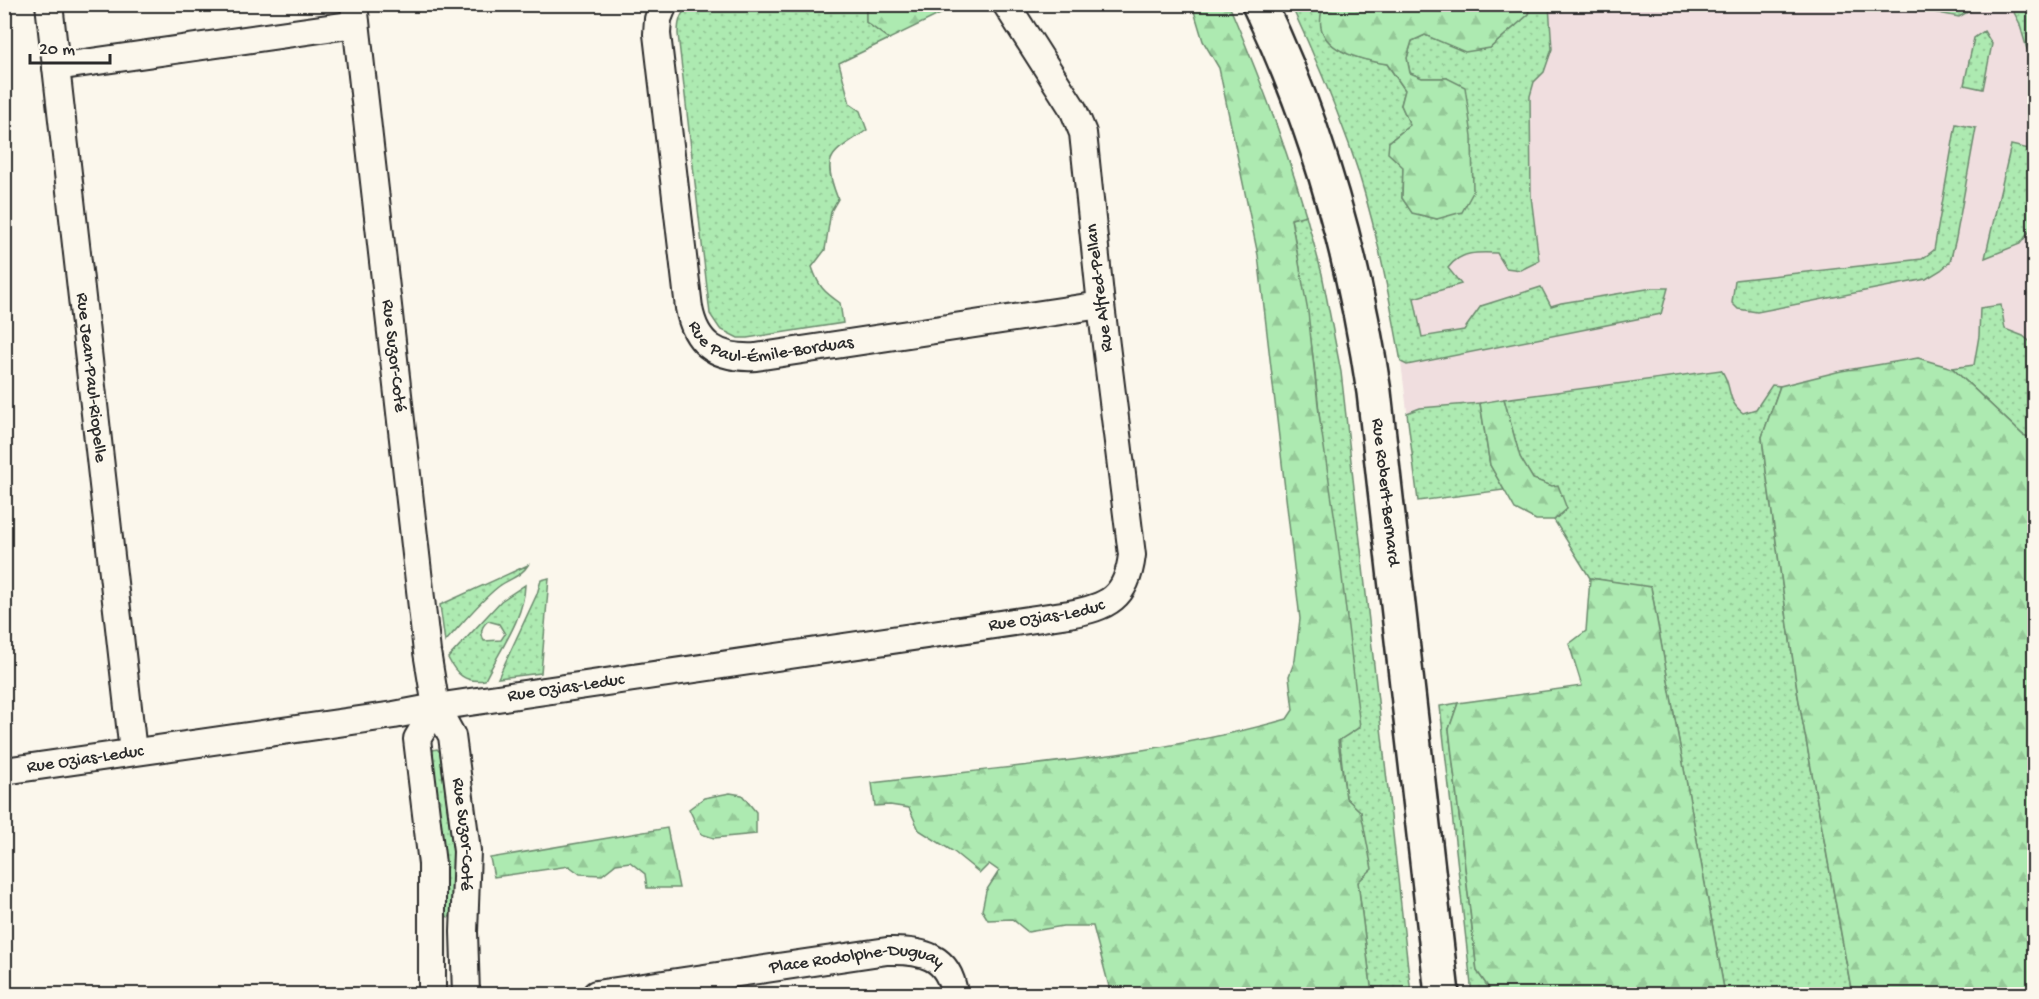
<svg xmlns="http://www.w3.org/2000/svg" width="2039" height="999" font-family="'Gochi Hand',sans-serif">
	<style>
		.built { fill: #f0dedf }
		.grass { fill: url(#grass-dots); stroke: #6c8a6e; stroke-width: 1.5; fill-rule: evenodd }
		.forest { fill: url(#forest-firs); stroke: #6c8a6e; stroke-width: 1.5 }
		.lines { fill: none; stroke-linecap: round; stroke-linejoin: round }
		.street-casing { stroke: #2b2b2b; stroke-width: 30 }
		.secondary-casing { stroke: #2b2b2b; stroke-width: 38 }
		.street { stroke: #fbf7ec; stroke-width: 26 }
		.secondary { stroke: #fbf7ec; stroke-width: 33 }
		.labels { text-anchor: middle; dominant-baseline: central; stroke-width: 6; stroke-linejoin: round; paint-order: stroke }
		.street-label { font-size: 18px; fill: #2b2b2b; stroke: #fbf7ec }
	</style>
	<defs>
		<pattern id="grass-dots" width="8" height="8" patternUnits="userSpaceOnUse" patternTransform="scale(1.5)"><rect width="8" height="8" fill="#adeab1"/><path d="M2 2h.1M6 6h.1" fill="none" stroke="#95c998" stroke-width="1.8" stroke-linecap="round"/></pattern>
		<pattern id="forest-firs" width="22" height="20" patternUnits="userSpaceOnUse" patternTransform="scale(1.5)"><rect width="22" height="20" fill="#adeab1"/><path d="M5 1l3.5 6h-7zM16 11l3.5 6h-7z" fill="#95c998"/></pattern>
	</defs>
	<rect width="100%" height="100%" fill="#fbf7ec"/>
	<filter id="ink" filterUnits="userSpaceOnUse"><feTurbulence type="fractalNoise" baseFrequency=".0167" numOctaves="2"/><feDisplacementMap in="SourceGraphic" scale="12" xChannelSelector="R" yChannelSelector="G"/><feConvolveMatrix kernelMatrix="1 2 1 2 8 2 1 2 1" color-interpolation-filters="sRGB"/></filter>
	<g filter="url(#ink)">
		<path class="built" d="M1527,5H2034V432L1952,368L1918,358L1841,371L1762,437L1558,485L1504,490L1418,501L1401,362L1387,285L1371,220L1350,146L1316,58L1529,14Z"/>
		<path class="grass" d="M690,5H866V22L889,39L839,63L850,104L860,111L867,130C832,154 820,154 838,199L831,211L825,250L812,267C819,287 823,291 840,303L843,323L747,338H738L720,329L710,314L678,34C678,22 680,13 690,5Z
			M1291,5H1324C1308,47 1355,59 1387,64L1405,90L1401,105L1410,125L1389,142L1403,167L1402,198L1412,212L1437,219L1447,78H1422L1410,73L1407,58L1412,41L1425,35L1465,51L1490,48L1529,14L1527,5H1549L1552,49L1544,72L1534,82L1530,96L1531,196L1539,261L1521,270L1506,268L1497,253C1479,252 1460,251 1448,268L1461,284L1414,298L1422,337L1464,330L1481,306L1541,287L1551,306L1561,303L1653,288H1668L1661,314L1407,365L1401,362C1388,289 1374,214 1349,144C1332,97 1312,50 1291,5Z
			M1897,5H1967L1971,10L1959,17Z
			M2010,5H2034V50L2027,49L2019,22Z
			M1984,31L1992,44L1983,89L1964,85L1974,38Z
			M1956,124L1976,128L1956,238L1950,262L1941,270L1926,279L1757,312L1738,309L1732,303L1735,280L1922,259L1934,250Z
			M2011,145L2034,150V226L2020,244L1985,258Z
			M1306,215L1322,274L1341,372L1411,994H1381L1371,987L1358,882L1361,812L1346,798C1329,670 1331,541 1319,412C1313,347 1303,283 1291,219Z
			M2001,305L2005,329L2023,336L2034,345V439L2023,435L1952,368L1974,365L1979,336L1980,308Z
			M1721,370C1733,385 1725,400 1743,413L1756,409L1772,385L1780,386L1762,437L1766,471L1798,696L1852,994H1725L1651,588L1590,578L1554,520L1567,508L1552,486L1533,479L1520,458L1504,399Z
			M1480,403L1490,465L1504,490L1418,501L1407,413L1420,408Z
			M528,565C521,577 508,579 498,587C478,603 462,624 445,642L440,605Z
			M549,578L541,673L498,678L537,594L541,580Z
			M525,585C524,619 499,651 485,680C465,683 456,674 448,658L501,601ZM488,621L499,624L505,634L501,640L484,641C480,632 481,627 488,621Z
			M1458,703L1449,729L1477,971L1493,994H1472L1440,706Z
			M437,749L440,752L454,857L452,912L450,917L443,916L444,854L432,753L433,750Z"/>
		<path class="forest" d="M866,5V4L959,5L889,39L866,22Z
			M1190,5H1229C1258,73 1285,143 1306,215L1291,219L1308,312L1319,414L1336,527L1360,727L1338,741L1346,798L1361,812L1372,869L1358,882L1371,986L1381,994H1111L1093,926H1063L1028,932L1012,919L988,920L982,910L986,891L999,871L989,864L980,873L954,852L919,830L909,808L890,805L875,806L872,783C1010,766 1152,757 1287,719L1293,710L1289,676L1295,660L1300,619L1258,255L1219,68L1203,41L1194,11Z
			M1324,5H1527L1529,14L1490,48L1465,52L1425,35L1412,41L1407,58L1410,73L1422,78H1447L1465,87L1472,136L1473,192L1462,212L1437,219L1412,213L1402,198L1403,167L1388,153L1389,142L1410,125L1401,105L1405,90L1387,64C1355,59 1307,47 1324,5Z
			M1918,358L1952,368L2023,435L2034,439V994H1852L1798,696L1766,471L1762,437L1780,386L1841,371Z
			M1504,399L1520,457L1533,479L1552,486L1558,485L1567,509L1554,520H1536L1515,509L1490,465L1480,403Z
			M1590,578L1651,587L1725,994H1493L1477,971L1449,729L1458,703L1582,686L1569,644L1586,631Z
			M730,793L742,795L756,812V834L714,838L701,834L689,809L704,798Z
			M667,828L679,888H647L645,874L630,862L616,864L602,875L580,874L569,866L494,877L490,858Z"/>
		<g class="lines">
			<defs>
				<g id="street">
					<path id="s1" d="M49,4L133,752"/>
					<path id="s2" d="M354,4L427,652L436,707L452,736L467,851L464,932L466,994"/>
					<path id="s3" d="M664,4L658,19L657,34L689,308C696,346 719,359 756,357L1101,305"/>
					<path d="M56,67L356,24"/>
					<path id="s4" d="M4,771L394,715L436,707L1069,614C1108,607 1127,598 1132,555L1101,305L1083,133L1073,109L1006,4"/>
					<path d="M432,994V864L417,739L436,707"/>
					<path id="s5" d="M596,994L887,951C921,950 949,955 954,994"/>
				</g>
				<g id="secondary">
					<path id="s6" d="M1259,4C1318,127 1354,258 1374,392L1442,994"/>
				</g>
			</defs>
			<use href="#street" class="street-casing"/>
			<use href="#secondary" class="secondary-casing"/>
			<use href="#street" class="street"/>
			<use href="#secondary" class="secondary"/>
		</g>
	</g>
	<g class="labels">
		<g class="street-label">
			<text transform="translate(1100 288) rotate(-97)">Rue Alfred-Pellan</text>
			<text stroke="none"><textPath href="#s3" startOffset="410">Rue Paul-Émile-Borduas</textPath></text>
			<text stroke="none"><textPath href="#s2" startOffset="354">Rue Suzor-Coté</textPath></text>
			<text stroke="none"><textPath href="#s1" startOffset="376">Rue Jean-Paul-Riopelle</textPath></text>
			<text stroke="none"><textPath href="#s6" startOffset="507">Rue Robert-Bernard</textPath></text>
			<text stroke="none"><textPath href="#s4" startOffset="1054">Rue Ozias-Leduc</textPath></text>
			<text stroke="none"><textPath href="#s4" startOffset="568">Rue Ozias-Leduc</textPath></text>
			<text stroke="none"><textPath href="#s4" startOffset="82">Rue Ozias-Leduc</textPath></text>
			<text stroke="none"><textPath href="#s2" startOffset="840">Rue Suzor-Coté</textPath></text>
			<text stroke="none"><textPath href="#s5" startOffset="264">Place Rodolphe-Duguay</textPath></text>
		</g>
	</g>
	<rect width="2039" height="999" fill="none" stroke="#fbf7ec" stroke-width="24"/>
	<rect x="12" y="12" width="2015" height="975" fill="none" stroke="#2b2b2b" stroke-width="2" filter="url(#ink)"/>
	<path d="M30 54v9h80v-9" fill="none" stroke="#2b2b2b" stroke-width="3"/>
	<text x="39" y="54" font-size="18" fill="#2b2b2b" stroke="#fbf7ec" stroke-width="4.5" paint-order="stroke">20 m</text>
</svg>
